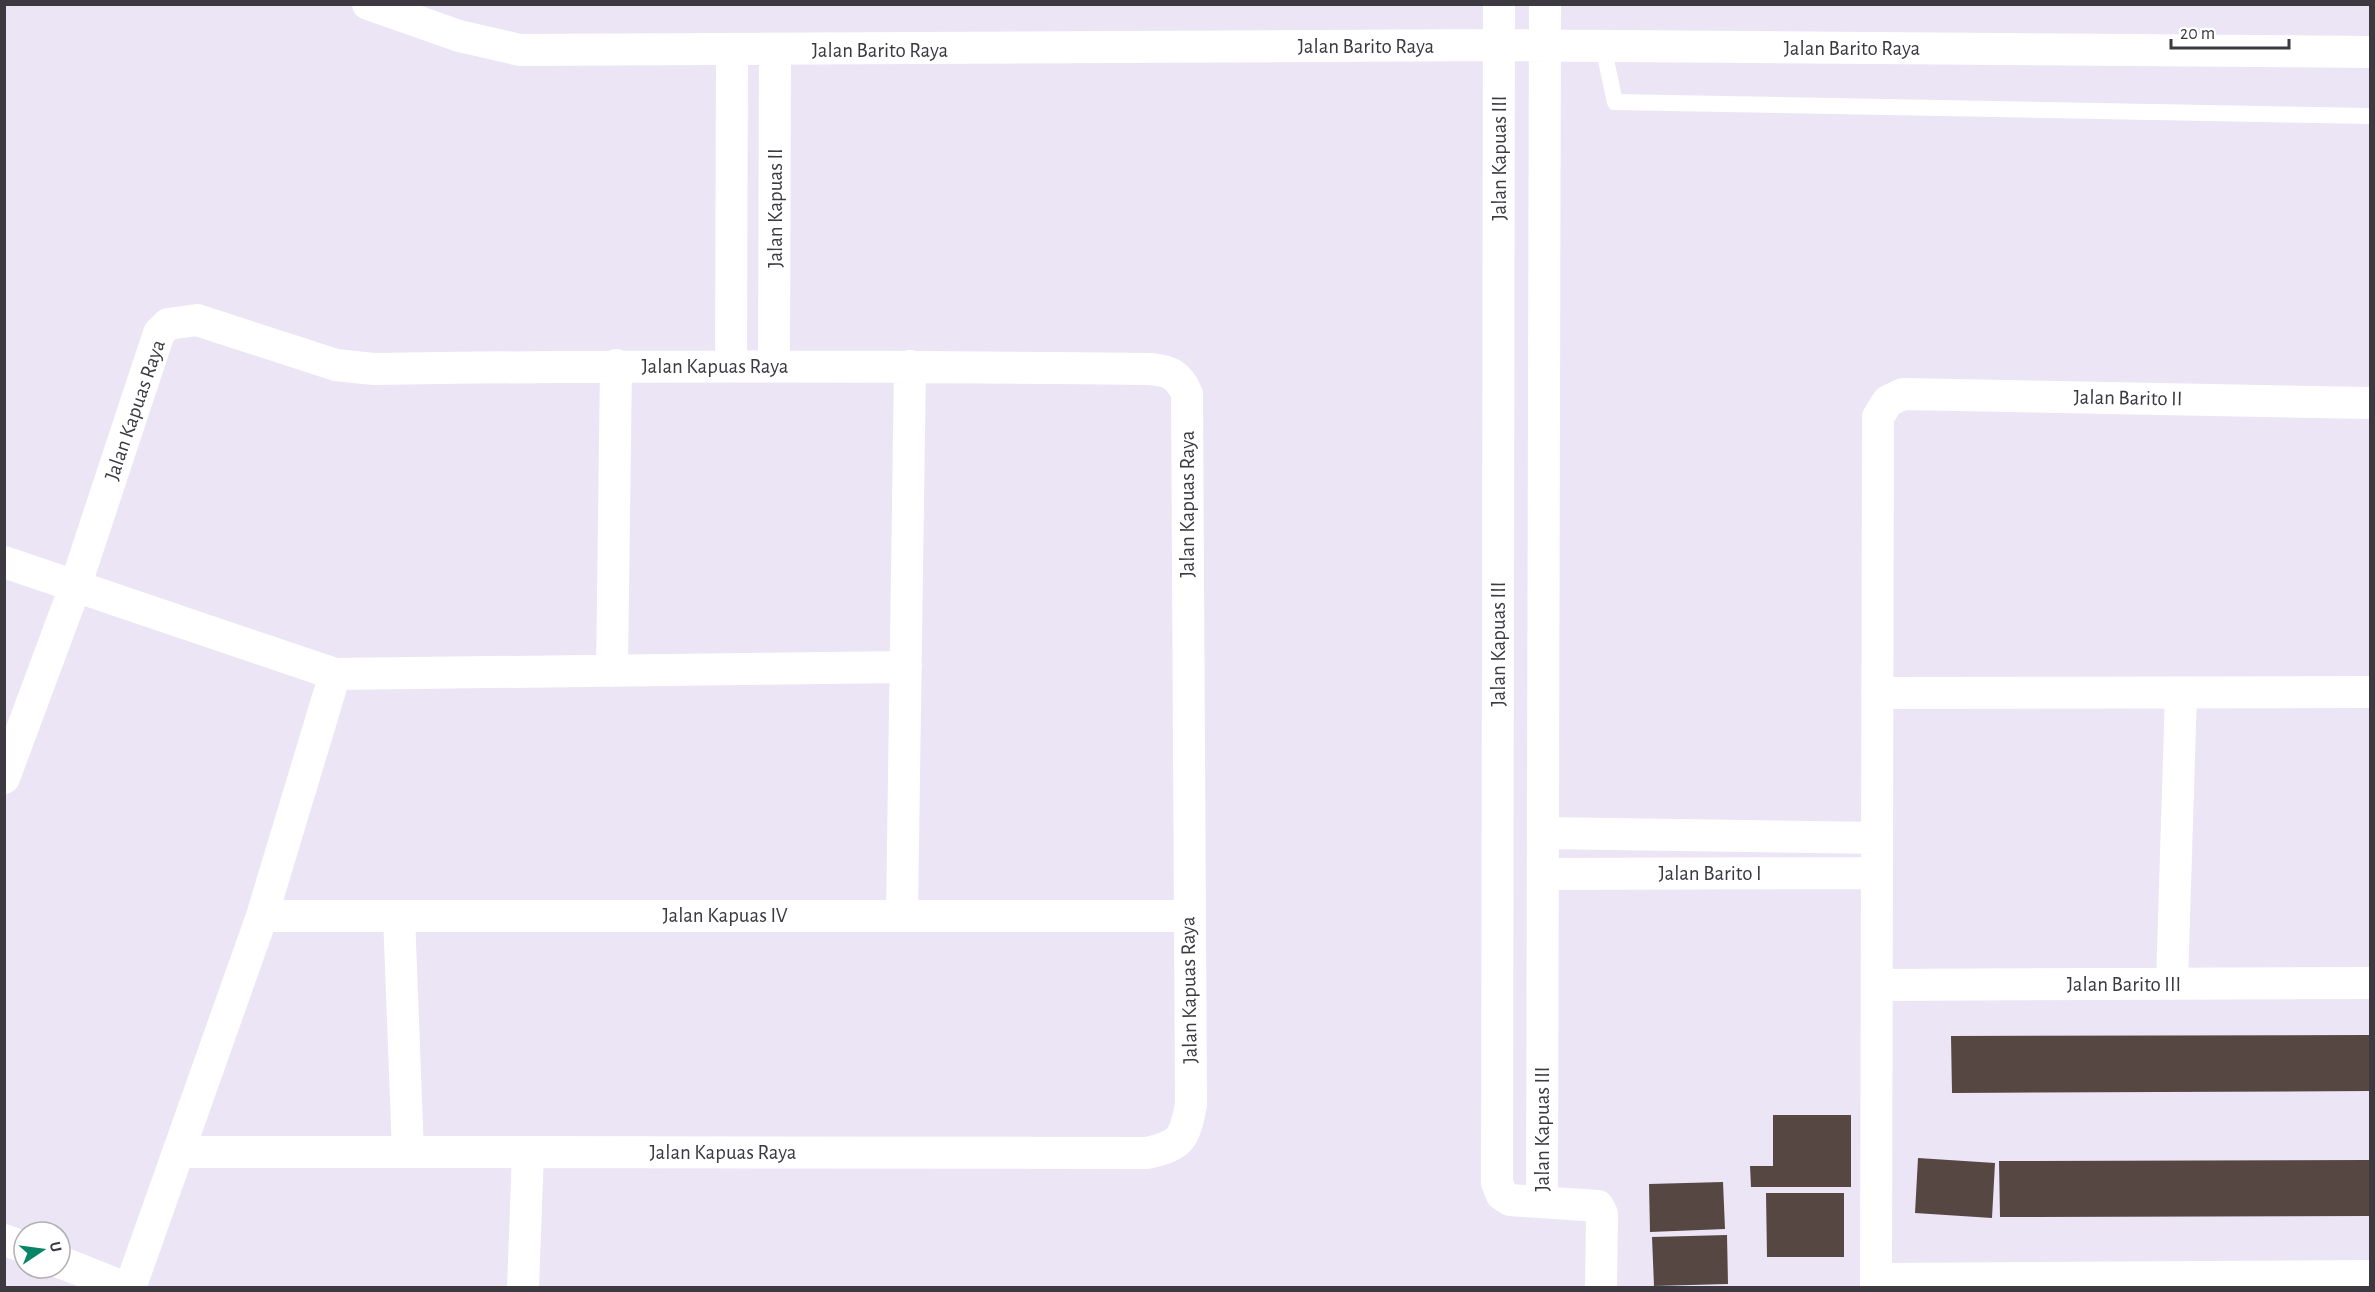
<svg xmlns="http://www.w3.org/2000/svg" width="2375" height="1292" font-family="'Alegreya Sans',sans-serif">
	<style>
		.building { fill: #564742 }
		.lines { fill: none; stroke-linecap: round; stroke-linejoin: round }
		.lane { stroke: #fff; stroke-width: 16 }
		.street { stroke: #fff; stroke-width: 32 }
		.labels { text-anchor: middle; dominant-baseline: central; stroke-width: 6; stroke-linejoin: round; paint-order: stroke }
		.street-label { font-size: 21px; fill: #3c3a40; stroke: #fff }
	</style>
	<rect width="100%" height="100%" fill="#ebe5f6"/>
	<path class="building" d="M2370,1035V1091L1952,1093L1951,1036Z
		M1773,1115H1851V1187H1751L1750,1166H1773Z
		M1918,1158L1995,1163L1992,1218L1915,1213Z
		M2370,1160V1216L2000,1217L1999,1161Z
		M1723,1182L1725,1229L1650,1232L1649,1184Z
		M1766,1193H1844V1257H1767Z
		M1727,1235L1728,1284L1654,1286L1652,1237Z"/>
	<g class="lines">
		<path class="lane" d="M1603,46L1615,102L2370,116"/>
		<path class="street" d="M368,4L459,36L520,50L1499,45L2370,52
			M1499,4L1497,1183L1502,1195L1510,1200L1598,1206L1602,1214L1601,1288
			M731,366L732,50
			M774,366L775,50
			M4,562L335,674L906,667
			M612,671L616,365
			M1877,693L2370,692
			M4,778L75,587L159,333L168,324L197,320L336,365L374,369C633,365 891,366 1150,369C1170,371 1179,375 1187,394L1191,1105C1184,1139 1182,1145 1147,1153L528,1152L523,1288
			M1543,833L1877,838
			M1543,874L1877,873
			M902,914L910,366
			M262,916H1188
			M399,916L408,1152
			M2172,984L2181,693
			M1877,985L2370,983
			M180,1152H528
			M1542,1202L1545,4
			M4,1240L24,1247
			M60,1262L126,1288
			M1876,1279L2370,1276
			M130,1288L262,916L335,674
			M1876,1288L1878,417L1888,401L1903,394L2370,403"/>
	</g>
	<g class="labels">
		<g class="street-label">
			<text x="1366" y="46">Jalan Barito Raya</text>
			<text x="1852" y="48">Jalan Barito Raya</text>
			<text x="880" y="50">Jalan Barito Raya</text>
			<text transform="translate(1499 158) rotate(-90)">Jalan Kapuas III</text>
			<text transform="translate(775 208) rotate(-90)">Jalan Kapuas II</text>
			<text x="715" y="366">Jalan Kapuas Raya</text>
			<text transform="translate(2128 398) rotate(1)">Jalan Barito II</text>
			<text transform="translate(135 410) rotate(-71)">Jalan Kapuas Raya</text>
			<text transform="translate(1187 504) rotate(-90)">Jalan Kapuas Raya</text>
			<text transform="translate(1498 644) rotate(-90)">Jalan Kapuas III</text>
			<text x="1710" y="873">Jalan Barito I</text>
			<text x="725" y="915">Jalan Kapuas IV</text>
			<text x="2124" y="984">Jalan Barito III</text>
			<text transform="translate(1189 990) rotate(-91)">Jalan Kapuas Raya</text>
			<text transform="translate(1542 1129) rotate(-90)">Jalan Kapuas III</text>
			<text x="723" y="1152">Jalan Kapuas Raya</text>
		</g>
	</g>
	<rect width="2375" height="1292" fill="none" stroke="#3c3a40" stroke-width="12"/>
	<g transform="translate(42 1250) rotate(77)"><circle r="28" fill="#ffffff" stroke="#b1b0b3" stroke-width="1.5"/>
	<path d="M0-4.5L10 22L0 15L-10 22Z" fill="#068567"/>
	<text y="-9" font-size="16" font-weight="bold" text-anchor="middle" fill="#3c3a40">U</text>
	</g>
	<path d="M2171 39v9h118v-9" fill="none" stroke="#3c3a40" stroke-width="3"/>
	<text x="2180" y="39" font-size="18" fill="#3c3a40" stroke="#ffffff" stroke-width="4.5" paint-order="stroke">20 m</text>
</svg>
